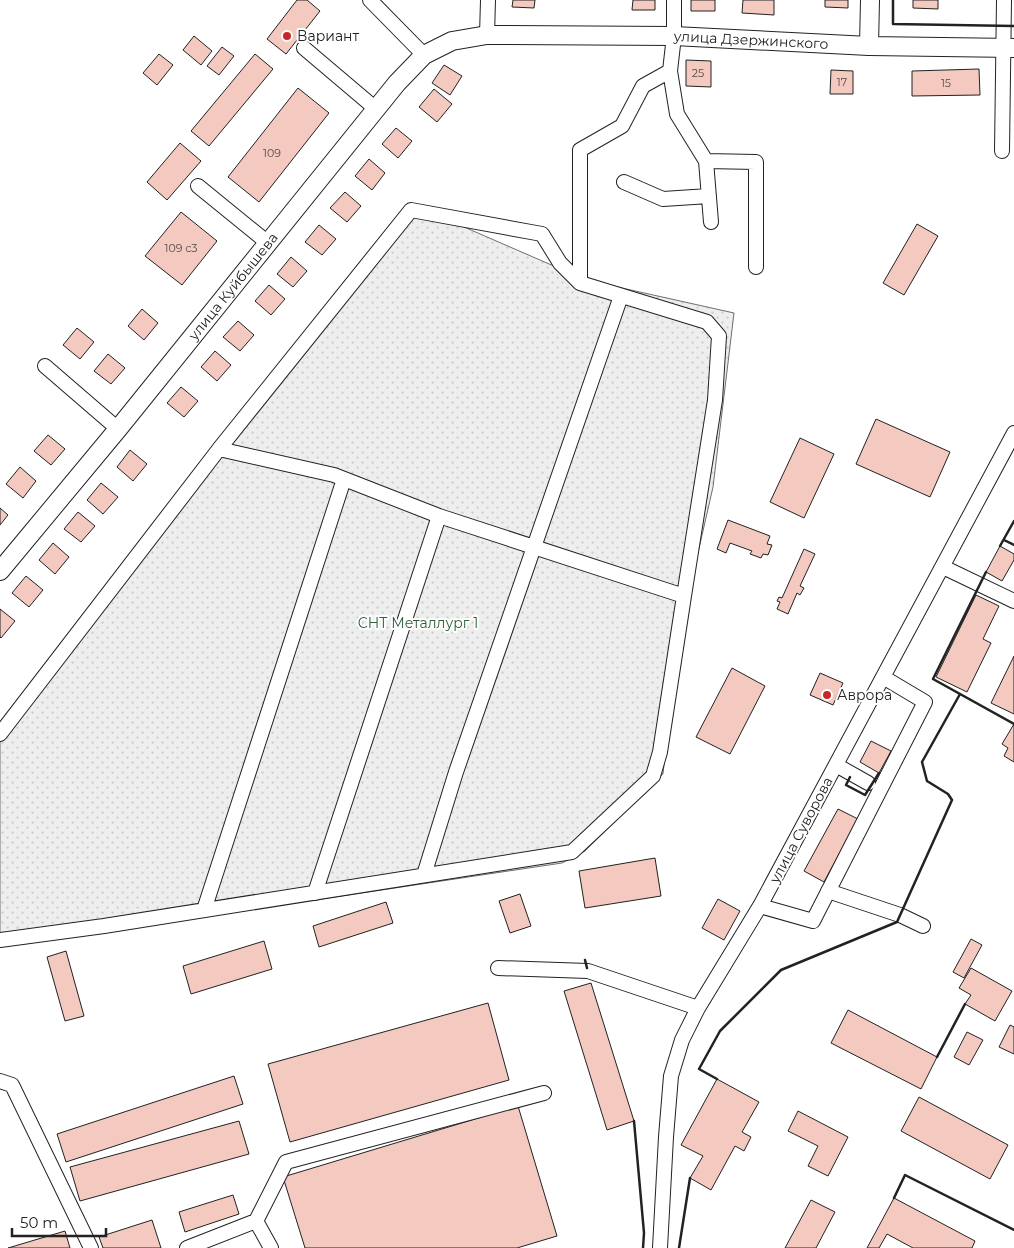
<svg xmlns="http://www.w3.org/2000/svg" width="1014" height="1248" font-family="Montserrat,sans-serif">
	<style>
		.garden { fill: url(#garden-dots); stroke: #6f6f6f }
		.building { fill: #f3c9c0; stroke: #222 }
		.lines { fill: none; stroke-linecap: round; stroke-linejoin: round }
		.minor-casing { stroke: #222; stroke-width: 16 }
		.major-casing { stroke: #222; stroke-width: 20 }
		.minor { stroke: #fff; stroke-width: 14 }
		.major { stroke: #fff; stroke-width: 18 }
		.wall { stroke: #222; stroke-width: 2.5 }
		.poi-dot { fill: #c62828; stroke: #fff; stroke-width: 2 }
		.labels { text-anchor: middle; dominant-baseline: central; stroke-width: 4; stroke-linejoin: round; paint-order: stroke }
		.number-label { font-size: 11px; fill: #564c4a }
		.poi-label { font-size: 14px; fill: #222; stroke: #fff; text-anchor: start }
		.street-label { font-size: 14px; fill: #222; stroke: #fff }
		.park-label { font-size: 14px; fill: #2f5e38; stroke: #fff }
	</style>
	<defs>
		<pattern id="garden-dots" width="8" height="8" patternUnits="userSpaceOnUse" patternTransform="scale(1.25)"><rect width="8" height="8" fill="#eee"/><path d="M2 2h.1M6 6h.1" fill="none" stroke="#ccc" stroke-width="1.8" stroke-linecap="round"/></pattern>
	</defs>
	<rect width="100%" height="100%" fill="#fff"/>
	<path class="garden" d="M418,207L586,280L734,313L713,487L677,645L663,774L585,851L562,863L0,947V729Z"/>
	<path class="building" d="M297,0H307L320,11L286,54L267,39Z
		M513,0H535L534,8L512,7Z
		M633,0H655V10H632Z
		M691,0H715V11H691Z
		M743,0H774V15L742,13Z
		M825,0H848V8L825,7Z
		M913,0H938V9L913,8Z
		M194,36L212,51L201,65L183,50Z
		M222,47L234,56L219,75L207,66Z
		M159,54L173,65L157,85L143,73Z
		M255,54L273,69L209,146L191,131Z
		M686,60L711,61V87L686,86Z
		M444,65L462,76L450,95L432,83Z
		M979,69L980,95L912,96V71Z
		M831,70L853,71V94H830Z
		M298,88L329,113L259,202L228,177Z
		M434,89L452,104L437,122L419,107Z
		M396,128L412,141L398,158L382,144Z
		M180,143L201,161L167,200L147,182Z
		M369,159L385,173L372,190L355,176Z
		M345,192L361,206L347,222L330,208Z
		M181,212L217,241L182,285L145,256Z
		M917,224L938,236L904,295L883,283Z
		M319,225L336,239L322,255L305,242Z
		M291,257L307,271L293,287L277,274Z
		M269,285L285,299L271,315L255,301Z
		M142,309L158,323L144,340L128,326Z
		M238,321L254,335L240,351L223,337Z
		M77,328L94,342L80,359L63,345Z
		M215,351L231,365L217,381L201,367Z
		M108,354L125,368L111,384L94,371Z
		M181,387L198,401L184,417L167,403Z
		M876,419L950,452L930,497L856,464Z
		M48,435L65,449L51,465L34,451Z
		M800,438L834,454L804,518L770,502Z
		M130,450L147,464L133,481L117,467Z
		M20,467L36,481L23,498L6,484Z
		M101,483L118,497L103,514L87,500Z
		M0,508L8,515L0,525Z
		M78,512L95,526L81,542L64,529Z
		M728,520L770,536L767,544L772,545L768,555L763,554L761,558L750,554L752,551L730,543L726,553L717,549Z
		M53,543L69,557L55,574L39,560Z
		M1000,546L1014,554V560L1002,581L986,572Z
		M804,549L815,554L800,586L804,588L800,595L797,593L788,614L777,609L780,602L777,601L779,597L782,598Z
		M26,576L43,590L29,607L12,593Z
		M976,595L999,606L983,639L991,643L967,692L936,677Z
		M0,609L15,621L1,638L0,637Z
		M1014,656V714L991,703Z
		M732,668L765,686L730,754L696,737Z
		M820,673L843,683L833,705L810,695Z
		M1014,724V762L1004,756L1008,748L1002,744Z
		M871,741L891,751L879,773L860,762Z
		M838,809L858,819L824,882L804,871Z
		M655,858L661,896L585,908L579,871Z
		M520,894L531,926L510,933L499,901Z
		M718,899L740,911L724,940L702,928Z
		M386,902L393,923L319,947L313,926Z
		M971,939L982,945L964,978L953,972Z
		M264,941L272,969L191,994L183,966Z
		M66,951L84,1016L65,1021L47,957Z
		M971,968L1012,991L995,1021L965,1004L971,995L959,988Z
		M591,983L634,1121L607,1130L564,991Z
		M488,1003L509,1080L290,1142L268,1064Z
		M848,1010L937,1057L921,1089L831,1043Z
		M1010,1025L1014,1027V1054L999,1047Z
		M967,1032L983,1040L969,1065L954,1057Z
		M234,1076L243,1104L66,1162L57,1134Z
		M717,1079L759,1102L742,1132L751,1137L744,1151L735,1146L711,1190L690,1178L703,1156L681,1145Z
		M919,1097L1008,1145L990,1179L901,1131Z
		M518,1106L557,1236L517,1248H305L283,1177Z
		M798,1111L848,1137L828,1176L808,1166L818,1146L788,1131Z
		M239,1121L249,1154L80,1201L70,1167Z
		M233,1195L239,1214L185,1232L179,1212Z
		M894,1198L975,1241L972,1248H913L887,1234L879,1248H867Z
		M811,1200L835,1212L816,1248H785Z
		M152,1220L161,1248H103L99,1237Z
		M65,1231L70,1248H8Z"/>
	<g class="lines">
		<defs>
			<path id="minor" d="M370,0L424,55
				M674,0V36L670,71L677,114L706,161L711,222
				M487,35L488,0
				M304,48L376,109
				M1002,151L1004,0
				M706,161L756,162V267
				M624,182L663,199L709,196
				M198,186L268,243
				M580,283L560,263L542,234L411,210L219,449L334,475L439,516L684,596L715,400L719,336L707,322L580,283V150L622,126L643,86L670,71
				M45,366L118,429
				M943,567L1014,601
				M0,734L219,449
				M836,765L868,783
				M424,875L456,772L621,296
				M828,891L900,915L923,926
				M315,893L439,516
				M760,906L813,921L925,702L883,677
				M204,910L344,479
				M0,940L104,926L572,852L653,776L660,752L684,596
				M498,968L588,971L698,1008
				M0,1081L12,1085L91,1248
				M256,1221L271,1248
				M187,1248L256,1221L286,1162L544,1093
				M660,1248L666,1137L671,1076L682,1040L698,1008L760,906L1014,433"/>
			<g id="major">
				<path d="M869,46L870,0"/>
				<path id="s1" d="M0,571L118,429L397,83L424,55L452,41L487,35L674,36L869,46L1014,48"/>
			</g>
		</defs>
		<use href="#minor" class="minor-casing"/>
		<use href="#major" class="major-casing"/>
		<use href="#minor" class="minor"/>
		<use href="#major" class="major"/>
		<path class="wall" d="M893,0V24L1014,26
			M1004,540L1014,545
			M1000,546L1014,521
			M986,572L933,679L1014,724
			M850,777L846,785L865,795L879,773
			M585,960L587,968
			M937,1057L965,1004
			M717,1079L699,1069L720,1031L781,970L897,922L952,800L948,794L927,781L922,762L960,694
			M634,1121L644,1233L643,1248
			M894,1198L905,1175L1014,1230
			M679,1248L690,1178"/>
	</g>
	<g class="poi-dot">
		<circle cx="287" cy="36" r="5"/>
		<circle cx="827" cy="695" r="5"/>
	</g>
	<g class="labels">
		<g class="number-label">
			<text x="698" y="73">25</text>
			<text x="842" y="82">17</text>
			<text x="946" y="83">15</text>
			<text x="272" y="153">109</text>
			<text x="181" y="248">109 с3</text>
		</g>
		<g class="poi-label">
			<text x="297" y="36">Вариант</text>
			<text x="837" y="695">Аврора</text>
		</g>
		<g class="street-label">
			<text stroke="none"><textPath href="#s1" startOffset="999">улица Дзержинского</textPath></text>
			<text stroke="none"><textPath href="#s1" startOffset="368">улица Куйбышева</textPath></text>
			<text transform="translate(801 830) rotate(-62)">улица Суворова</text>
		</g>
		<g class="park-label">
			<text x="418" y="623">СНТ Металлург 1</text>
		</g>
	</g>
	<path d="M12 1228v8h94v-8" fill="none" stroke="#222222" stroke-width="2.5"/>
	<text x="20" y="1228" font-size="15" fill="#222222" stroke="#ffffff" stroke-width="4" paint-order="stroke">50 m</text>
</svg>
